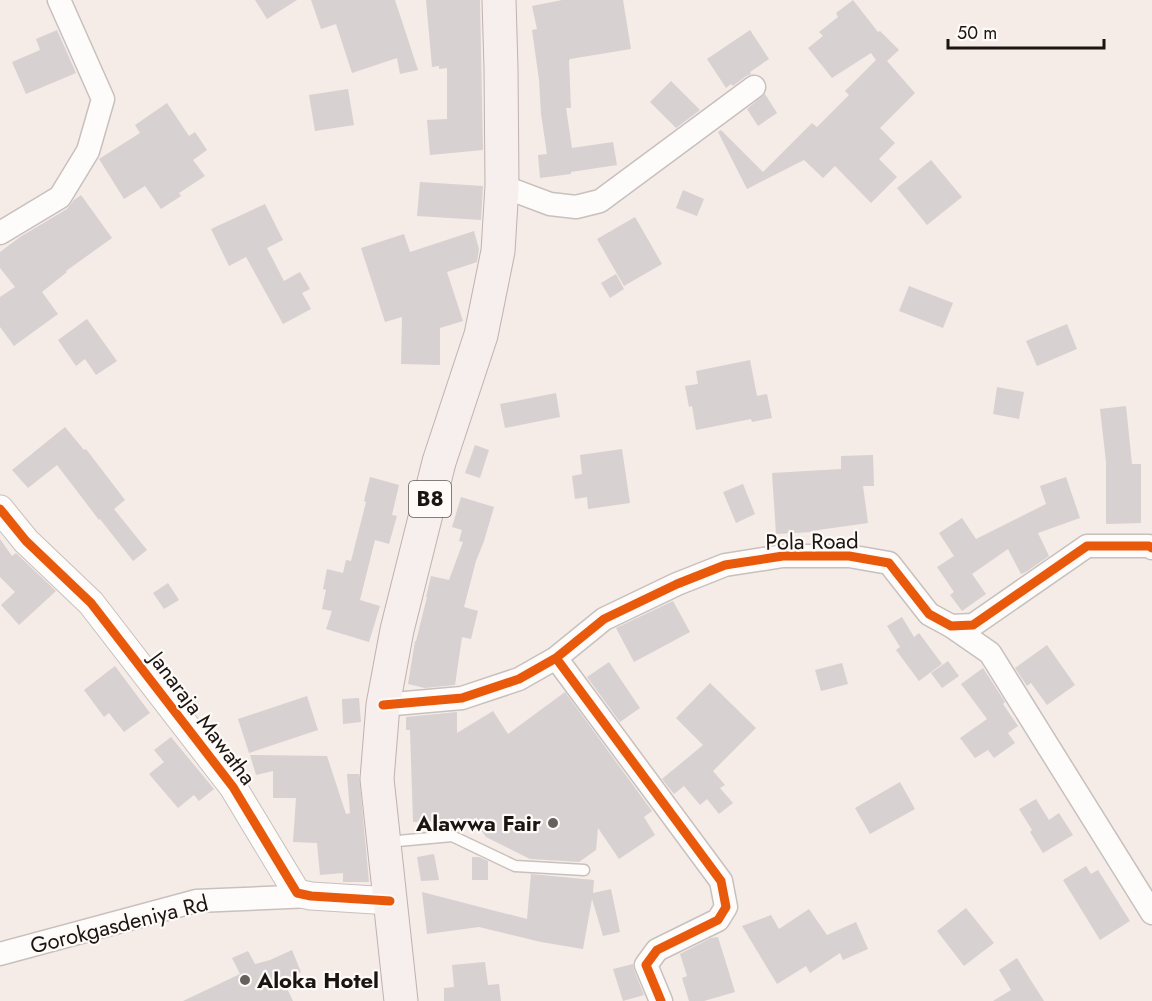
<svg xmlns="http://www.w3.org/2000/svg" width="1152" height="1001" font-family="Jost,sans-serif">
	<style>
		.building { fill: #d7d1d2 }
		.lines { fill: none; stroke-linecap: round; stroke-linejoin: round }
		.service-casing { stroke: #c8c0bd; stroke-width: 13 }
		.minor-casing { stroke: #c8c0bd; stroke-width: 25 }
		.tertiary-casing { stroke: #c8c0bd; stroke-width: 29 }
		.primary-casing { stroke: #c0b2ae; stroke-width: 35 }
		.service { stroke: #fefcfb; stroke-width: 10 }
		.minor { stroke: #fefcfb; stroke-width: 22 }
		.tertiary { stroke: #fefcfb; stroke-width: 27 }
		.primary { stroke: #f6efed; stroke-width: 33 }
		.cycleway-casing { stroke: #fdfaf8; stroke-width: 13 }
		.cycleway { stroke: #e8590c; stroke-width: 9 }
		.poi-dot { fill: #67605d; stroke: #fdfaf8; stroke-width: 2 }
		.labels { text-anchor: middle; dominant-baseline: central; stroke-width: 4.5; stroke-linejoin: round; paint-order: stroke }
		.shield { fill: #fdfaf8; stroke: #5f5a57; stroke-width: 1.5 }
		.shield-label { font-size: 21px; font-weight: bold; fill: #1b1512 }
		.street-label { font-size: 22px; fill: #1b1512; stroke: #fdfaf8 }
		.poi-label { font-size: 22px; font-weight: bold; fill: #1b1512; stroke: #fdfaf8; text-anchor: end }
	</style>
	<rect width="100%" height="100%" fill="#f5ebe7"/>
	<path class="building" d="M255,0H297L267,19Z
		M311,0H395L418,70L400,74L397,58L352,73L336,24L321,29Z
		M426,0H480L483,150L430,155L427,120L447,119V68L439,69V66L432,67Z
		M562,0H623L631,49L570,59L569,61L571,108H566L572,148L613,142L617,165L571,172V174L540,178L538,155L547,154L541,114L539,80L532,30L537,29L532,6Z
		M853,0L878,32L880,31L899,50L887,61L915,93L880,128L895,143L879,159L897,177L871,203L835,166L823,178L804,160L747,189L718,132L721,130L763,172L812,123L817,127L849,95L845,91L876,60L871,53L832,78L808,48L823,36L819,32L838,17L836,13Z
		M57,30L76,73L26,94L12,62L40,50L36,39Z
		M750,30L769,59L750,72L751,74L746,76L733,86L731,84L726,88L707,59Z
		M671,81L700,110L676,128L650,102Z
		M348,89L354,125L315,131L309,95Z
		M765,94L777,113L758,126L747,109Z
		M167,103L189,136L195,132L207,150L193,160L205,176L179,193L181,196L161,209L145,186L124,199L99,159L140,133L135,125Z
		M931,160L962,197L927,225L897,188Z
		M420,182L483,186L481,220L417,216Z
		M683,190L704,199L697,216L676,208Z
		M81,195L112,238L66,271L67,272L42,292L58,314L14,346L0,327V297L15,287L0,268V252L20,237L67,209L74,200Z
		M265,204L283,240L267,248L284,281L300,272L310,289L302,293L311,309L283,324L246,257L229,266L211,229Z
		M635,217L662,264L624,286L597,239Z
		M474,231L479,249L477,262L447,272L463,321L440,328V365L401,364L402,317L385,322L361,248L404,234L410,252Z
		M616,274L624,289L610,298L601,283Z
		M909,286L953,303L943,328L899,311Z
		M87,319L117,361L96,375L85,359L76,366L58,340Z
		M1067,324L1077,349L1037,366L1026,341Z
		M750,360L757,396L767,394L772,418L752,422L751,419L696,430L692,406L689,407L685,386L698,384L696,371Z
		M997,387L1024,392L1019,419L993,414Z
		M556,393L560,417L505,428L500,404Z
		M1126,406L1132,464H1141V523L1106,524V462L1100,409Z
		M65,427L84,450L86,449L125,500L114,509L147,550L133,561L100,519L99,520L57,465L28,488L12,470Z
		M475,445L489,450L480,478L465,473Z
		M622,449L630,503L588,509L587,497L575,499L572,476L582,474L580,455Z
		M873,455L874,486H863L868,523L811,531V532L776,534L772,473L841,469V456Z
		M370,477L399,485L392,515L397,516L389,544L375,540L360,600L380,606L369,642L326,629L332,611L322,609L326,590L323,589L327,569L343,573L346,560L351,561L366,502L364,501Z
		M1066,477L1080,518L1038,533L1049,556L1026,572L1021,574L1008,549L972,574L986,594L962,611L950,595L954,592L937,567L954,556L939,533L962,518L976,539L1046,504L1040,486Z
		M743,484L755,514L736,523L723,492Z
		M461,497L494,507L484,541L476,561L464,607L478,611L471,639L462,637L455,685L425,688L408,684L415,641H416L427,597H426L431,576L449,580L463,542L459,541L462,530L452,527Z
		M0,539L12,556L16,553L56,591L19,625L1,605L15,592L0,577Z
		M168,583L179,600L164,609L153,593Z
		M673,601L690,632L634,662L616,628Z
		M902,617L914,637L919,633L942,664L919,681L896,650L900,647L887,626Z
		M1047,645L1075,685L1047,705L1031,683L1027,686L1015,668Z
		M948,661L959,676L942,688L931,673Z
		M609,662L640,708L620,722L587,677Z
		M842,663L848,684L821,691L815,670Z
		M115,666L150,713L124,732L109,713L104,717L84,690Z
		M983,668L1005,702L1003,704L1018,726L1008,733L1015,743L994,758L988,750L975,758L960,738L987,719L961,684Z
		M710,683L756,728L713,771L725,785L720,788L733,803L719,814L707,799L700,805L684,786L674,794L662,779L703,745L676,718Z
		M565,692L652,811L644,817L655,835L619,859L598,828L596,850L579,862L530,859L486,837L473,819L413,822L410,730H406V717L457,712V733L493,711L508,734Z
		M307,696L318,730L249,753L238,719Z
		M359,698L361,722L343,724L342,699Z
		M171,737L214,789L199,801L194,795L178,808L149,774L164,762L154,750Z
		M250,755L327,756L346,814L350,813L347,774H359L369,882H343V873L320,875L317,843L293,842L296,798H273V771L256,775Z
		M900,782L915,809L870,834L855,808Z
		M1036,799L1049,820L1059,813L1073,835L1043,853L1030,832L1032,830L1019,809Z
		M434,854L439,880L421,881L417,857Z
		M472,857H479L488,861V880H472Z
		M1086,866L1091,874L1098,870L1130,921L1100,940L1063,880Z
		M531,874L594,880L593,893L611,889L620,932L603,936L592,899L583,949L541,942L479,927L427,934L422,892L527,919Z
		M966,908L994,943L964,966L937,931Z
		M809,909L827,935L856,922L868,949L843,960L840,953L810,973L806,966L777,984L742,926L771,915L779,929Z
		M718,937L735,992L704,1001H689L682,978L687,976L680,954L711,938Z
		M292,950L301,972L283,980L293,1001H183L240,974L232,958L248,951L255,964L270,960Z
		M1017,958L1030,979L1044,1001H993L1011,990L999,970Z
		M485,962L488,985L499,984L501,1001H444V988L454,987L452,965Z
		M633,964L634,970L644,995L623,1001L613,969Z"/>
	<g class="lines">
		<defs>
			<path id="service" d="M387,842L452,836L515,866L584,870"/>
			<path id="minor" d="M502,186L550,204L576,207L600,201L754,87
				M0,233L60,197L88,151L103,99L59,0
				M951,626L990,653L1152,913
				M556,658L721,881L726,907L718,920L657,950L646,965L661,1001
				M383,705L462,698L519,679L556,658L604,619L677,584L725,565L783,556H849L889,563L929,614L951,626L973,625L1087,546H1149L1152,548
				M0,954L196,901L311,896"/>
			<path id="tertiary" d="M0,509L26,541L91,603L233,787L297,893L311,896L390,901"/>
			<path id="primary" d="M401,1001L377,779L383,705L397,630L439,462L481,335L498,251L502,186L501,68L499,0"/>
		</defs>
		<use href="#service" class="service-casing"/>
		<use href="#minor" class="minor-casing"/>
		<use href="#tertiary" class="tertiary-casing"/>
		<use href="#primary" class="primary-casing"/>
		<use href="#service" class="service"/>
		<use href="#minor" class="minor"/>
		<use href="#tertiary" class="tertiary"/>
		<use href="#primary" class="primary"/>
		<defs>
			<path id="cycleway" d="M0,509L26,541L91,603L233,787L297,893L311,896L390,901
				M556,658L721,881L726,907L718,920L657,950L646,965L661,1001
				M383,705L462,698L519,679L556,658L604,619L677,584L725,565L783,556H849L889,563L929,614L951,626L973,625L1087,546H1149L1152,548"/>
		</defs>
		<use href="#cycleway" class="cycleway-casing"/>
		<use href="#cycleway" class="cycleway"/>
	</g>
	<g class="poi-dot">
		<circle cx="553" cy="823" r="6"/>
		<circle cx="245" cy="980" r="6"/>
	</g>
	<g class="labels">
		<rect class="shield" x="409" y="481" width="42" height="36" rx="4.5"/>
		<g class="shield-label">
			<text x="430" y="499">B8</text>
		</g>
		<g class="street-label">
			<text transform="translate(812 541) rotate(-1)">Pola Road</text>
			<text transform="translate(203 718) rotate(53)">Janaraja Mawatha</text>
			<text transform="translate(119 924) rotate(-14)">Gorokgasdeniya Rd</text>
		</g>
		<g class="poi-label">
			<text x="541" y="823">Alawwa Fair</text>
			<text x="257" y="980" text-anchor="start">Aloka Hotel</text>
		</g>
	</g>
	<path d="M948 39v9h156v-9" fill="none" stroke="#1b1512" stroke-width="3"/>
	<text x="957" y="39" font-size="18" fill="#1b1512" stroke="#fdfaf8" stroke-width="4.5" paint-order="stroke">50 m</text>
</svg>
